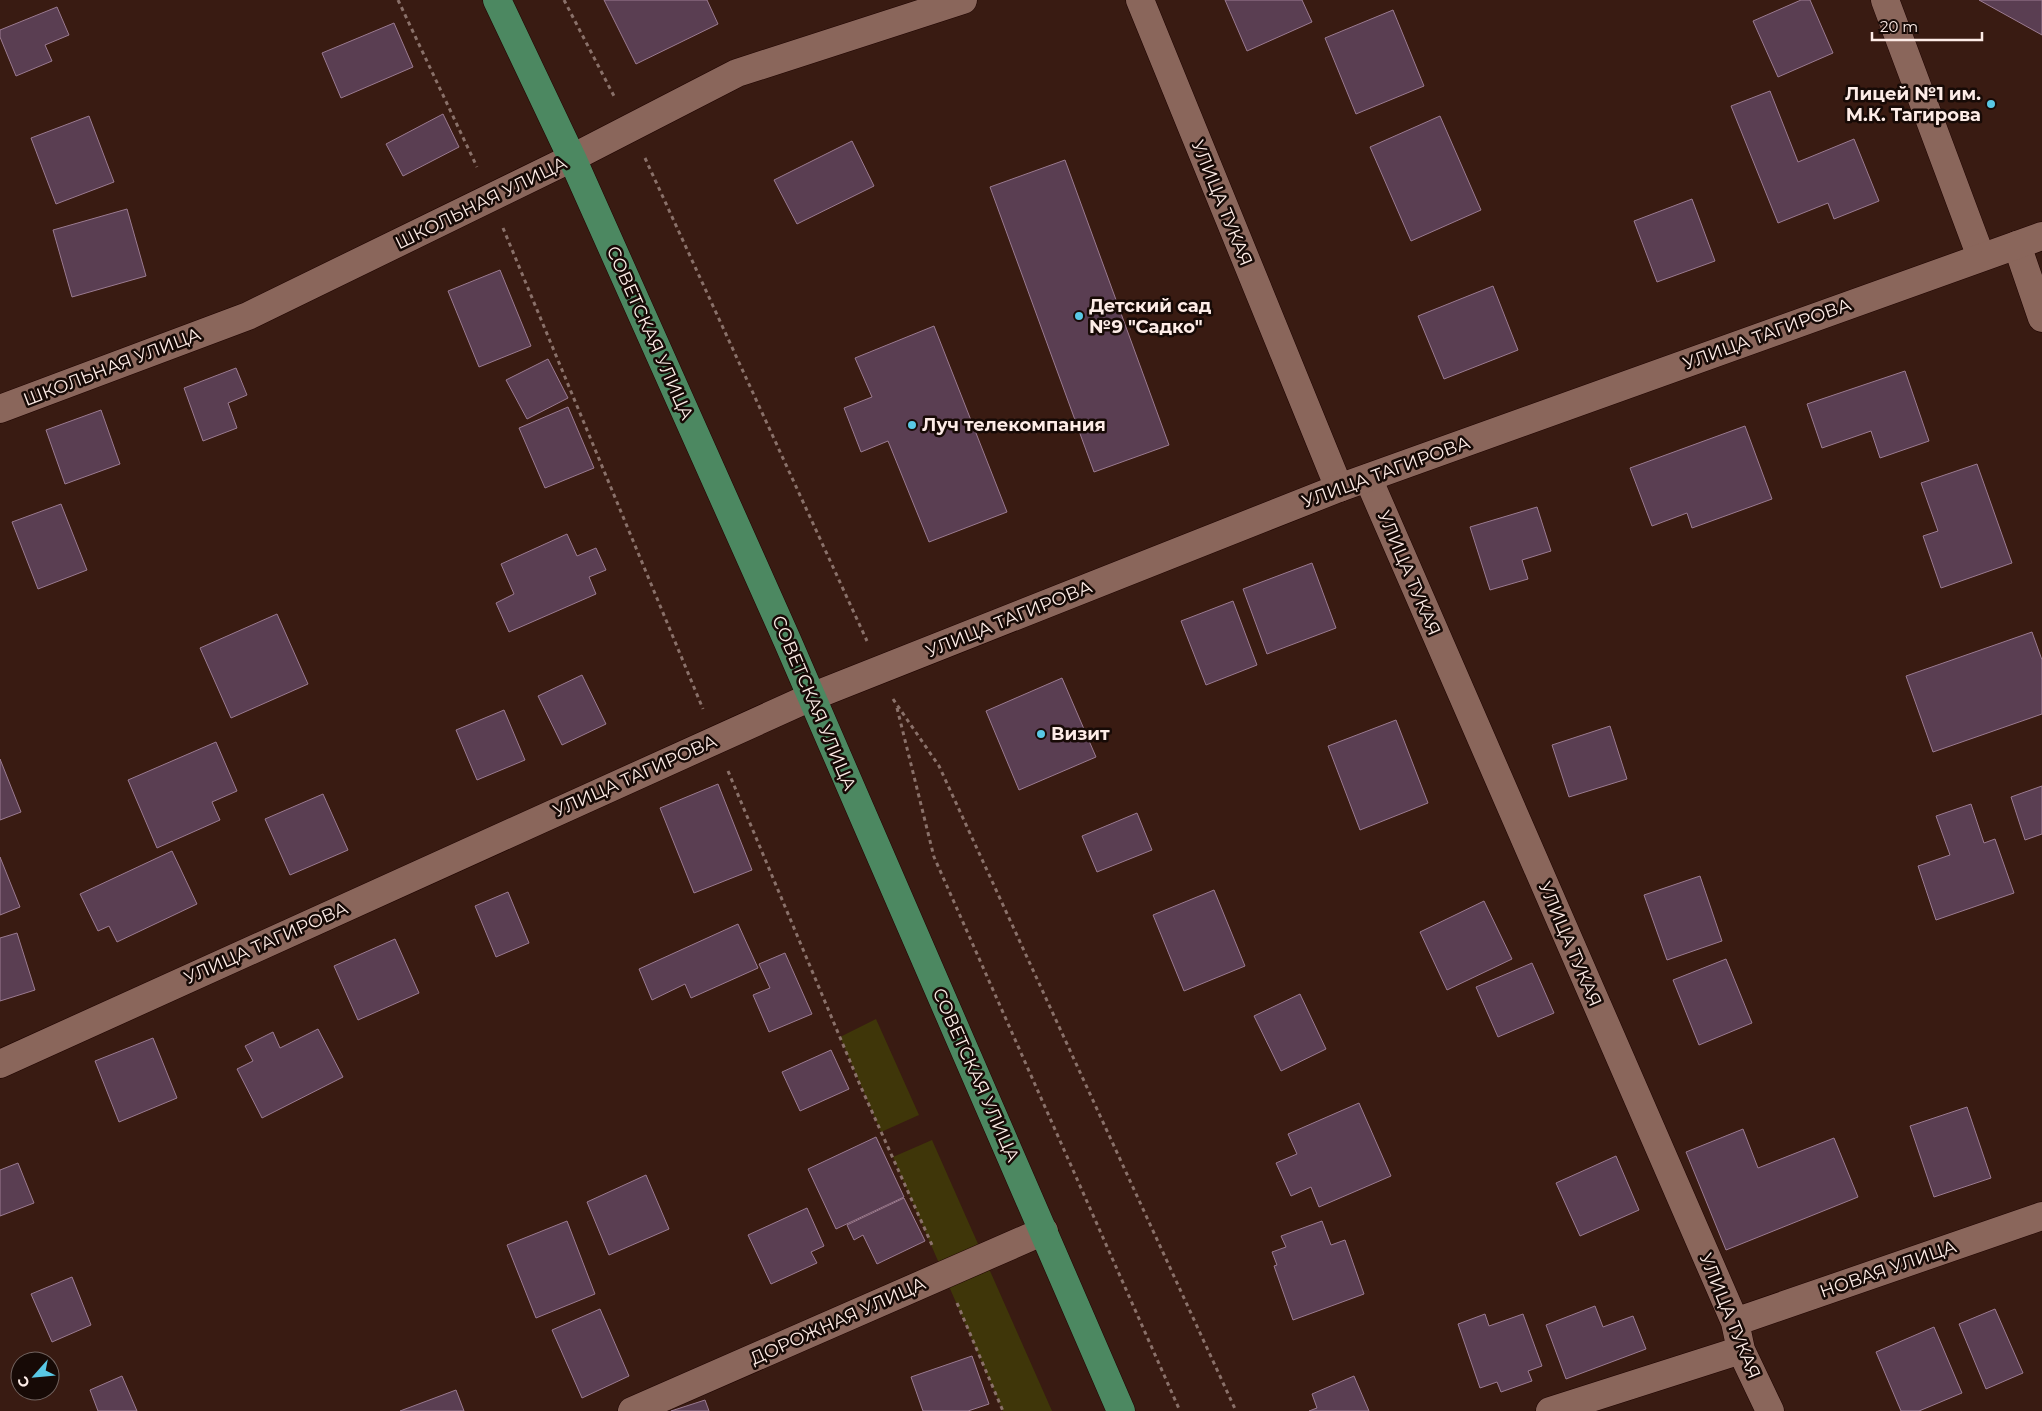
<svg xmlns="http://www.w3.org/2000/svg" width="2042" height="1411" font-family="Montserrat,sans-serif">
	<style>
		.green { fill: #3f3609 }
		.building { fill: #5a3e52; stroke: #9b7b91 }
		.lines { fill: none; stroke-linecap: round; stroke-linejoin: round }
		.minor-casing { stroke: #1f0401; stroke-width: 29 }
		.tertiary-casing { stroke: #1f0401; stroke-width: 29 }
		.primary-casing { stroke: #1f0401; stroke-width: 29 }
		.path { stroke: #8a716a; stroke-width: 3; stroke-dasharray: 4 4; stroke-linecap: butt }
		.minor { stroke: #8a665b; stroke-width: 28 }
		.tertiary { stroke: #8a665b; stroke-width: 28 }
		.primary { stroke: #4c8861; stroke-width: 28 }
		.poi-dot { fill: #59c8e5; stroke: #170a06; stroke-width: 2 }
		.labels { text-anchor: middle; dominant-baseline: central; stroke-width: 5; stroke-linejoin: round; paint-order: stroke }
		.poi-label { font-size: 18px; font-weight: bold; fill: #fdece7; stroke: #170a06; text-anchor: start }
		.street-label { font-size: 18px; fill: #fdece7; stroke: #170a06 }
	</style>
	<rect width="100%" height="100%" fill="#391b12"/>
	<path class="green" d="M876,1019L919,1115L881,1132L840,1037Z
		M932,1140L1052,1411H1003L893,1157Z"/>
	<path class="building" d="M604,0H707L718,24L636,64Z
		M1225,0H1302L1312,22L1247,51Z
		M1801,0H1810L1833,53L1778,77L1753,21Z
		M1979,0H2042V35Z
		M57,7L69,35L45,45L52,61L16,76L0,37V30Z
		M1393,10L1424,86L1356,114L1325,38Z
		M394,23L413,67L341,98L322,53Z
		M1770,91L1798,162L1854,139L1879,201L1834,219L1828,203L1778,223L1731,106Z
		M443,114L459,147L403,176L386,144Z
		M89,116L114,182L56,204L31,138Z
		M1440,116L1481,210L1411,241L1370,147Z
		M852,141L874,186L797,224L774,180Z
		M1065,160L1169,445L1094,472L990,187Z
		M1692,199L1715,261L1657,282L1634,221Z
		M127,209L146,276L72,297L53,230Z
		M500,270L531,346L479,367L448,291Z
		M1493,286L1518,350L1444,379L1418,316Z
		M934,326L1007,512L929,542L888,441L861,452L844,408L872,397L855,358Z
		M548,359L568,398L527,419L506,380Z
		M236,368L247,395L228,403L237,428L203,441L184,388Z
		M1905,371L1929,441L1880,458L1871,431L1822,448L1807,404Z
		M568,407L594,468L545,488L519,428Z
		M101,410L120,464L65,484L46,430Z
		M1745,426L1772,499L1692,528L1687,513L1652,526L1630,468Z
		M1977,464L2012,563L1941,588L1923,536L1938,531L1921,483Z
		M61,504L87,570L38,589L12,522Z
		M1537,507L1551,551L1522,560L1528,579L1490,590L1470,527Z
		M567,534L577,556L596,548L606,570L589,577L596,594L509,632L496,603L514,594L501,564Z
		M1312,563L1336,628L1267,654L1243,589Z
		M1233,601L1257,665L1206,685L1181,621Z
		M277,614L308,684L231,718L200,648Z
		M2032,632L2042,660V714L1933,752L1906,676Z
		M582,675L606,724L562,745L538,696Z
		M1062,678L1096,757L1019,790L986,711Z
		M504,710L525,760L477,780L456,730Z
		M1396,720L1428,803L1360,830L1328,746Z
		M1610,726L1627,779L1569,797L1552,745Z
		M216,742L237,791L212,802L220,820L157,848L128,780Z
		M0,759L21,812L0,820Z
		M718,784L752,870L694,893L660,808Z
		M2042,786V834L2025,840L2011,797Z
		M323,794L348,850L290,875L265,819Z
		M1971,804L1984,843L1995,839L2014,893L1936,920L1918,866L1950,855L1936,816Z
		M1137,813L1152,850L1097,872L1082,836Z
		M172,851L197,904L117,942L109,926L98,931L80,894Z
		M0,857L20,907L0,915Z
		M1700,876L1722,941L1667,960L1644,895Z
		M1214,890L1245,966L1184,991L1153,915Z
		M508,892L529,943L496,957L475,906Z
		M1484,901L1512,959L1447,990L1420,932Z
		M738,924L758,968L691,998L685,984L652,1000L639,969Z
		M17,933L35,990L0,1001V938Z
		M395,939L419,993L358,1020L334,966Z
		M785,953L812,1014L769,1032L753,995L770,988L759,964Z
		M1726,959L1752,1023L1699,1045L1673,980Z
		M1532,963L1554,1013L1498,1037L1476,987Z
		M1300,994L1326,1049L1281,1071L1254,1016Z
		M318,1029L343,1077L262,1118L237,1069L253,1061L245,1046L273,1032L280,1048Z
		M153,1038L177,1098L119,1122L95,1061Z
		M831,1050L849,1089L800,1111L782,1072Z
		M1359,1103L1391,1176L1319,1207L1311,1187L1291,1196L1276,1163L1297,1154L1288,1134Z
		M1967,1107L1991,1178L1934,1197L1910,1126Z
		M1743,1129L1758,1168L1834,1138L1858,1197L1726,1250L1686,1152Z
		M876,1137L904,1197L836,1229L808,1169Z
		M1616,1156L1639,1210L1580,1236L1556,1183Z
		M18,1163L34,1203L0,1216V1170Z
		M646,1175L669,1229L609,1255L587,1202Z
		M904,1198L925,1241L877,1264L863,1235L854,1240L847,1225Z
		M807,1208L824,1246L811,1252L817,1263L771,1284L748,1235Z
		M567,1221L595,1294L536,1318L507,1245Z
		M1322,1221L1331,1245L1345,1240L1364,1294L1293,1320L1274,1266L1277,1265L1272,1252L1286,1247L1281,1236Z
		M72,1277L91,1325L52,1342L31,1294Z
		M1595,1306L1603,1327L1633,1316L1646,1349L1566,1379L1546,1325Z
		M600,1309L629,1376L582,1398L552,1330Z
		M1995,1309L2023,1373L1986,1389L1959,1324Z
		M1485,1314L1489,1326L1523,1314L1542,1366L1528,1371L1532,1381L1501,1392L1497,1382L1480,1388L1458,1324Z
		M1934,1327L1962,1393L1919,1411H1901L1876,1352Z
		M972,1356L989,1404L968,1411H923L911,1377Z
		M122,1376L137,1411H98L90,1390Z
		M1354,1376L1369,1411H1309L1317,1408L1312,1394Z
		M456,1390L464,1411H400Z
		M705,1400L709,1411H671Z"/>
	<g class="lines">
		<defs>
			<path id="minor" d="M1140,0L1339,488
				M1885,0L1981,257
				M2017,245L2042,318
				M0,409L248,316L572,158L737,73L963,0
				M1368,478L1735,1322L1741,1350L1770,1411
				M1735,1322L2042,1216
				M632,1411L1044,1231
				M1550,1411L1741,1350"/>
			<path id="tertiary" d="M0,1064L811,697L1339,488L2042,236"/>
			<path id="primary" d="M497,0L572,158L787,640L1121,1411"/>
		</defs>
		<use href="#minor" class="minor-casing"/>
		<use href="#tertiary" class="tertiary-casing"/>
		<use href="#primary" class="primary-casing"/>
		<path class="path" d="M398,0L477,167
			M564,0L615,98
			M645,158L867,641
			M503,228L703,709
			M893,699L939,766L1236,1411
			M897,708L934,857L1180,1411
			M728,771L860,1085L932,1245
			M957,1303L1003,1411"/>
		<use href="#minor" class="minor"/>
		<use href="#tertiary" class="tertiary"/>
		<use href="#primary" class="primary"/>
	</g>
	<g class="poi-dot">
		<circle cx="1991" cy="104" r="5"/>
		<circle cx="1079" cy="316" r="5"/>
		<circle cx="912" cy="425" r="5"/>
		<circle cx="1041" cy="734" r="5"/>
	</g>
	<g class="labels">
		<g class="poi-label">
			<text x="1981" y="94" text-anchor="end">Лицей №1 им.<tspan x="1981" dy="21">М.К. Тагирова</tspan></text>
			<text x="1089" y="306">Детский сад<tspan x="1089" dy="21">№9 "Садко"</tspan></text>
			<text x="922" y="425">Луч телекомпания</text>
			<text x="1051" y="734">Визит</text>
		</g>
		<g class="street-label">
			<text transform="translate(481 203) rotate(-26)">ШКОЛЬНАЯ УЛИЦА</text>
			<text transform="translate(1222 203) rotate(68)">УЛИЦА ТУКАЯ</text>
			<text transform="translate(650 333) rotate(66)">СОВЕТСКАЯ УЛИЦА</text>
			<text transform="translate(1767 334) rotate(-20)">УЛИЦА ТАГИРОВА</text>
			<text transform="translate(112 367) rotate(-21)">ШКОЛЬНАЯ УЛИЦА</text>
			<text transform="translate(1386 472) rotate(-20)">УЛИЦА ТАГИРОВА</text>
			<text transform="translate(1409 573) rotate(67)">УЛИЦА ТУКАЯ</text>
			<text transform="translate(1009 619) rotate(-22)">УЛИЦА ТАГИРОВА</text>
			<text transform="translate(814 703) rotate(67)">СОВЕТСКАЯ УЛИЦА</text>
			<text transform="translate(635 776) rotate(-24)">УЛИЦА ТАГИРОВА</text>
			<text transform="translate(266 943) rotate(-24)">УЛИЦА ТАГИРОВА</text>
			<text transform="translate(1570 944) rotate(67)">УЛИЦА ТУКАЯ</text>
			<text transform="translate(976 1075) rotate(66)">СОВЕТСКАЯ УЛИЦА</text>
			<text transform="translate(1888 1269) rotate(-19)">НОВАЯ УЛИЦА</text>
			<text transform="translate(1730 1316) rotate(68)">УЛИЦА ТУКАЯ</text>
			<text transform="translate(838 1321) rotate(-24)">ДОРОЖНАЯ УЛИЦА</text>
		</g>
	</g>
	<g transform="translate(35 1376) rotate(243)"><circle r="24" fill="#170a06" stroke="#736460"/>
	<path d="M0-4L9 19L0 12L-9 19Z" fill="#59c8e5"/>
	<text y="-8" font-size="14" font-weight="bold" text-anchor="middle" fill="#fdece7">С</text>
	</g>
	<path d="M1872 32v8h110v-8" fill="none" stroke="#fdece7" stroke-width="2.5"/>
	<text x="1880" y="32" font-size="15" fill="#fdece7" stroke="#170a06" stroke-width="4" paint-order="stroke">20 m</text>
</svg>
